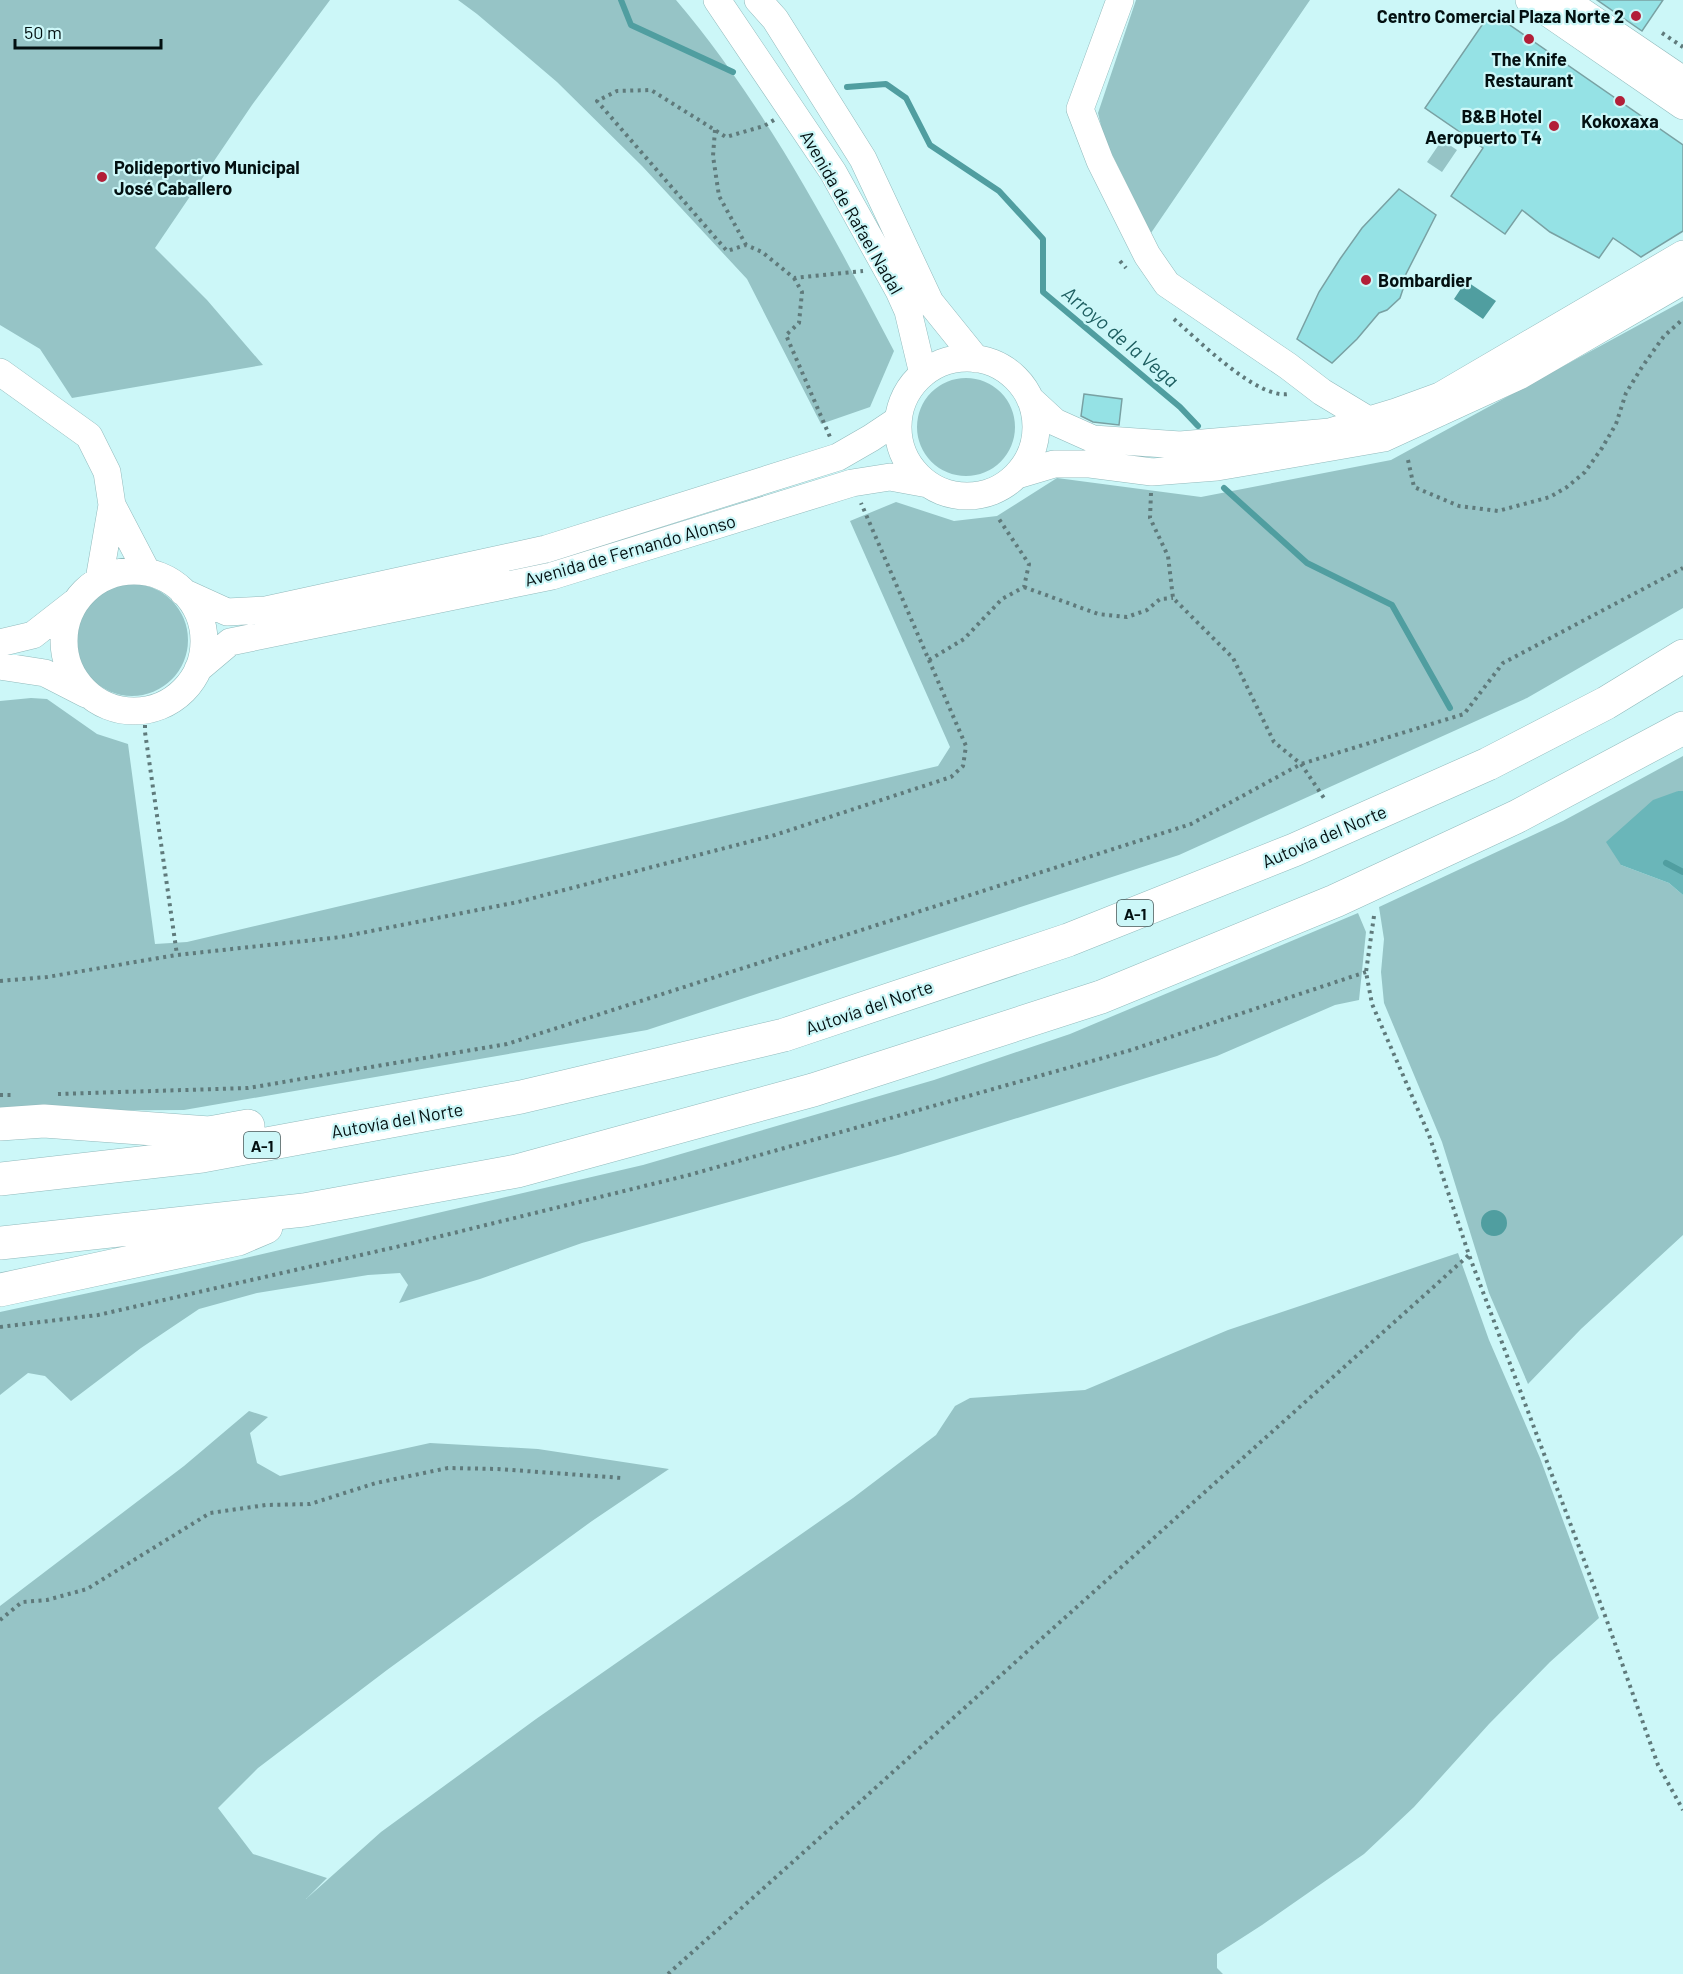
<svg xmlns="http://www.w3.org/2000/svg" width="1683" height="1974" font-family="Barlow,sans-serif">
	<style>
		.green { fill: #96c4c6 }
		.forest { fill: #6ab6b9 }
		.water { fill: #509ea0 }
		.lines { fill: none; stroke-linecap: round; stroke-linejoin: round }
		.stream { stroke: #509ea0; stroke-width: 6 }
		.building { fill: #95e2e5; stroke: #79a1a3; stroke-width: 1.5 }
		.minor-casing { stroke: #91babc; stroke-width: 28 }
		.highway-casing { stroke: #91babc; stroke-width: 34 }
		.path { stroke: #5f7a7b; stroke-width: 4; stroke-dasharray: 3 4.5; stroke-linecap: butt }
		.minor { stroke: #fff; stroke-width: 27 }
		.highway { stroke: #fff; stroke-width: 33 }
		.poi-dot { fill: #b21f38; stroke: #ccf7f8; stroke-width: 2 }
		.labels { text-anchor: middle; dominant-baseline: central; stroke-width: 4.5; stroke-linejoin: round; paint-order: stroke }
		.shield { fill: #ccf7f8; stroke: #3f5556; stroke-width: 1.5 }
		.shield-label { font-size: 16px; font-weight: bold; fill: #031011 }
		.poi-label { font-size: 18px; font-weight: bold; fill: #031011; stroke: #ccf7f8; text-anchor: end }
		.street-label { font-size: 18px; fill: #031011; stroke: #ccf7f8 }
		.water-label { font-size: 20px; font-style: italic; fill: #1d5e60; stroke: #ccf7f8 }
	</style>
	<rect width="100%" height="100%" fill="#ccf7f8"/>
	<path class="green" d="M0,0H330L252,105L155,248L207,300L263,365L72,398L40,349L0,325Z
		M458,0H676C765,105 830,229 894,351L870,407L821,424L747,279L642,166L557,82L477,14Z
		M1136,0H1310L1151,233L1104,138L1098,113Z
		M1442,140L1457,150L1442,172L1427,162Z
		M1683,301V608L1527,698L1179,855L647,1030L184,1110L0,1111V701L31,698L47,699L97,734L128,744L155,944L187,942L938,766L950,747L850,521L896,502L954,521L997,516L1057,478L1201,497L1391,460Z
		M917 427a49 49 0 1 1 98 0a49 49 0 1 1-98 0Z
		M76 640a56 56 0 1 1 112 0a56 56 0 1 1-112 0Z
		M1683,756V791H1678L1621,865L1669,883L1683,895V1235L1581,1329L1528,1384L1489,1293L1442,1142L1384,1003L1381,972L1384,939L1379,907L1563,821Z
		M1358,913L1366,932L1359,1000L1335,1005L1217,1056L898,1155L582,1243L480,1279L399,1303L408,1285L400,1273L368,1275L257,1293L199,1309L141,1348L71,1401L45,1376L28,1373L0,1395V1312L177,1274L643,1165L934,1080L1070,1034Z
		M1458,1253L1489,1340L1540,1458L1599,1618L1550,1662L1489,1724L1414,1807L1364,1854L1262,1925L1217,1954V1968L1223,1974H0V1606L184,1466L249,1411L268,1417L250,1433L257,1463L280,1476L430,1443L538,1449L669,1469L592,1521L387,1670L258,1768L218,1808L253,1854L327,1878L306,1899L381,1832L536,1719L853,1498L936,1435L955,1406L970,1398L1085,1390L1228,1330Z"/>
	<path class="forest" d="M1678,791H1683V895L1669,883L1621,865L1606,842L1653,800Z"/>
	<path class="water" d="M1466,281L1496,301L1483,319L1454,299Z
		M1481 1223a13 13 0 1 1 26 0a13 13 0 1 1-26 0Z"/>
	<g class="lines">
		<path class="stream" d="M621,0L631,25L733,72
			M847,87L886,84L906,98L930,145L999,191L1043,239V292L1180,407L1198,426
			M1224,488L1307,563L1392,605L1450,708
			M1666,863L1683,872"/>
	</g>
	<path class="building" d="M1597,0H1663L1642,31Z
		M1491,12L1683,145V231L1641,257L1613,238L1599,258L1550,232L1522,210L1505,234L1451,196L1483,148L1425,108Z
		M1399,189L1436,215L1405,276V283L1400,298L1387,310L1379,313L1357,339L1332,363L1297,339L1319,292L1340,259L1362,228Z
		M1084,394L1122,399L1119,425L1093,422L1081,416Z"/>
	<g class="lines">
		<defs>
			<path id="minor" d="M717,0L833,172L899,291L908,311L923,374
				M758,0L775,19L863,159L930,302L976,359
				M1120,0L1080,109L1100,161L1147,255L1167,284L1288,366L1322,392L1370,421
				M1529,0L1683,106
				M1565,0L1683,80
				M898 427a69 69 0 1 1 138 0a69 69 0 1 1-138 0Z
				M0,372L89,436L107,472L112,505L147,572
				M1030,399L1055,422L1093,439L1180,445L1330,432L1396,412L1440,396L1683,254
				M1017,475L1054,464H1090L1152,472L1217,467L1384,438L1519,376L1683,281
				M64 641a70 70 0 1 1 140 0a70 70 0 1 1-140 0Z
				M99,580L112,505
				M183,592L227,612L266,610L546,549L838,457L871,438L898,420
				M0,643L33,635L74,603
				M0,666L45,673L86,694
				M198,669L230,642L552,576L852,483L890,477L928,484"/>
			<path id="highway" d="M0,1124L44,1121L209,1133L248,1126
				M0,1179L202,1156L521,1097L784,1035L1068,940L1294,850L1488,764L1606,703L1683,656
				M0,1243L304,1210L517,1171L813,1090L1101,997L1335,901L1516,817L1683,728
				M0,1290L238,1239L266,1227"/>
		</defs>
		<use href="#minor" class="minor-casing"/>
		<use href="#highway" class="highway-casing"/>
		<path class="path" d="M1662,33L1683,47
			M774,120L764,126L726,137L651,90L617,91L597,101L727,251L746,245L762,252L794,278L863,271
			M715,130L713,156L719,196L746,245
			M1120,261L1126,268
			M794,278L802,292L799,323L786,335L830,437
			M1174,319C1198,340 1257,399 1288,394
			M1408,460L1414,487L1459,506L1498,511L1550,497L1567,487L1585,472L1602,448L1616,424L1626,393L1642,367L1664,336L1683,319
			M1151,493L1150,518L1168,556L1173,598L1233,658L1274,742L1301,764L1326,801
			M1024,587L1098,614L1127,617L1147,610L1160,599L1173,598
			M929,660L964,639L1002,599L1024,587L1029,564L997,516
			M145,710V732L177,955
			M1374,916L1366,972L1372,1004L1429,1135L1469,1255L1607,1621L1658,1765L1683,1810
			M0,981L47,977L177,955L341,937L518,902L775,835L951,777L963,766L966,746L861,503
			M58,1094L248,1088L507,1044L1191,824L1301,764L1464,714L1503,663L1683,568
			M0,1095H14
			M0,1327L98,1315L409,1244L689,1175L1131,1050L1366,972
			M0,1620L22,1602L47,1600L87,1589L210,1513L266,1505L310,1504L376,1483L448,1468L498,1469L622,1478
			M668,1974L1469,1255"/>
		<use href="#minor" class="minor"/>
		<use href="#highway" class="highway"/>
	</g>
	<g class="poi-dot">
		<circle cx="1636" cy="16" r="6"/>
		<circle cx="1529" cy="39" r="6"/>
		<circle cx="1620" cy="101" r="6"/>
		<circle cx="1554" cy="126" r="6"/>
		<circle cx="102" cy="177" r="6"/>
		<circle cx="1366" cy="280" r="6"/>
	</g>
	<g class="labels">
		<g class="shield">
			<rect x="1117" y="900" width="36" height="26" rx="4.5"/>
			<rect x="244" y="1132" width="36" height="26" rx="4.5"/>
		</g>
		<g class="shield-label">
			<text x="1135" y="913">A-1</text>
			<text x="262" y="1145">A-1</text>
		</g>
		<g class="poi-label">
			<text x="1624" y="16">Centro Comercial Plaza Norte 2</text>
			<text x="1529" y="59" text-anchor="middle">The Knife<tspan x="1529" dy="21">Restaurant</tspan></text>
			<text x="1542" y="116">B&amp;B Hotel<tspan x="1542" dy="21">Aeropuerto T4</tspan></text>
			<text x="1620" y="121" text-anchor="middle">Kokoxaxa</text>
			<text x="114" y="167" text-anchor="start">Polideportivo Municipal<tspan x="114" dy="21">José Caballero</tspan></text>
			<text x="1378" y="280" text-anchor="start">Bombardier</text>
		</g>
		<g class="street-label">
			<text transform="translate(852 212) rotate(60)">Avenida de Rafael Nadal</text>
			<text transform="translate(630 550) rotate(-16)">Avenida de Fernando Alonso</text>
			<text transform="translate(1324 836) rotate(-23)">Autovía del Norte</text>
			<text transform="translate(869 1007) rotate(-19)">Autovía del Norte</text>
			<text transform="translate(397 1120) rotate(-10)">Autovía del Norte</text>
		</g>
		<g class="water-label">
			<text transform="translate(1121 336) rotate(40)">Arroyo de la Vega</text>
		</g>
	</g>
	<path d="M15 39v9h146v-9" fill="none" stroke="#031011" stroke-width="3"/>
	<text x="24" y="39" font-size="18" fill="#031011" stroke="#ccf7f8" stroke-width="4.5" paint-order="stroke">50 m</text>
</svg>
